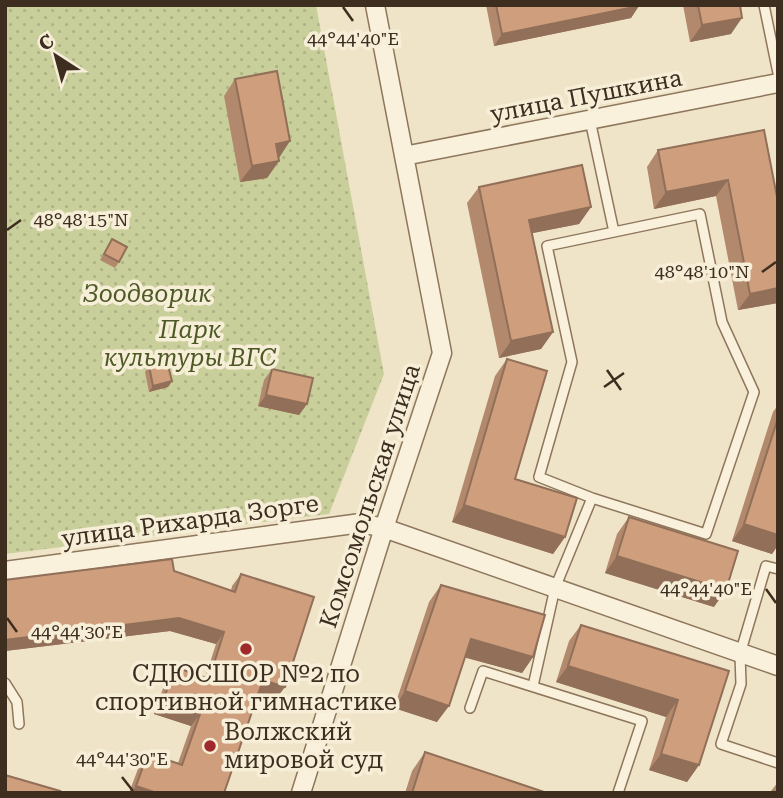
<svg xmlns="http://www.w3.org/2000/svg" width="783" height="798" font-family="'Roboto Serif',serif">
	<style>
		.park { fill: url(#park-dots) }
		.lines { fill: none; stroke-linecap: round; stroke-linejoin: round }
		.service-casing { stroke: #8d765c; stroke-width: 12 }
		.minor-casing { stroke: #8d765c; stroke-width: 21 }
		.service { stroke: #faf1dc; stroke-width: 9 }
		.minor { stroke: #faf1dc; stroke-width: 18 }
		.wall { fill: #b2896c }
		.shaded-wall { fill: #916f58 }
		.building { fill: #cf9f7d; stroke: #916f58; stroke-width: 2 }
		.ticks { fill: none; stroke: #3d2e20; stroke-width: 2.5 }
		.poi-dot { fill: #9e2a2b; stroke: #f7eed8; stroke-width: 2.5 }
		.labels { text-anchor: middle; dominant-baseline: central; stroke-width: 7; stroke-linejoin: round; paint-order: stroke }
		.street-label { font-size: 24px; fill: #3d2e20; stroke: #f7eed8 }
		.park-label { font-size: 24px; font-style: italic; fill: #4d5a26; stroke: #f7eed8 }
		.poi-label { font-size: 24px; fill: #3d2e20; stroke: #f7eed8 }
		.ticks-label { font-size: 18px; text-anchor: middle; fill: #3d2e20; stroke: #f7eed8; stroke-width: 7; stroke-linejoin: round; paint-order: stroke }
	</style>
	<defs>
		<pattern id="park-dots" width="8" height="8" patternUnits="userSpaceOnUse" patternTransform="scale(1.75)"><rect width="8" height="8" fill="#c9cf9b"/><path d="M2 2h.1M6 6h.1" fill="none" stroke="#aeb285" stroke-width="1.8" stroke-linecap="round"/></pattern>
	</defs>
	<rect width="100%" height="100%" fill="#f0e4c8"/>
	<path class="park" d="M5,5H316L384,374L329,514L5,554Z"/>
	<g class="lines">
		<defs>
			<path id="service" d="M764,5L778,73
				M590,120L614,232
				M700,214L722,322L754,392L706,534L592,498L539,477L572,362L547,246Z
				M778,569L766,566L740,654L741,684L721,744L778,763
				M5,683L17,702L19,724
				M533,686L555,588L592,498
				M470,708L483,671L642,721L618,793"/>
			<path id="minor" d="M404,156L778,83
				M5,571L361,523L384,528L778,666
				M301,793L384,528L442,353L375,5"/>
		</defs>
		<use href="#service" class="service-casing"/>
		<use href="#minor" class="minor-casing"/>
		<use href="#service" class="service"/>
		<use href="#minor" class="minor"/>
	</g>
	<path class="wall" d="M486,5H639L631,18L494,46Z
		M683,5H740L731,34L690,42Z
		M235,79L278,158L279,161L267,178L240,182L224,96Z
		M658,150L778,202V303L738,310L716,196L654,209L647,167Z
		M479,187L591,207L579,224L532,233L553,332L541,349L499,358L467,203Z
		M112,239L119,262L115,268L100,260Z
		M507,359L515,479L565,537L553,554L452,522L495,376Z
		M149,366L172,381L168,387L149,392L145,372Z
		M272,369L307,404L299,415L258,406L264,380Z
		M778,405V545L772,554L732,541L773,412Z
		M629,517L714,607L605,573L617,534Z
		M174,571L231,591L232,586L241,574L276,699L259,693L224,793H129L139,766L148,753L178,763L191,726L154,714L166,680L175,667L205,678L216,644L170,631L5,651V580Z
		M441,585L533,657L522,673L465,657L437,722L394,708L429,602Z
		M581,625L729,671L699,765L687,782L649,770L666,717L556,682L569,641Z
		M425,752L547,793H405L412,771Z
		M778,782V793H771V791Z"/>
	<path class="shaded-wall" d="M639,6L631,18L494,46L502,34Z
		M742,18L731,34L690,42L702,25Z
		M290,141L279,158L276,144Z
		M279,161L267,178L240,182L252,166Z
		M728,180L716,196L654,209L666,192Z
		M591,207L579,224L518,236L529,220Z
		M778,288V303L738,310L750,294Z
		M553,332L541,349L499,358L511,341Z
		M172,381L168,387L149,392L153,386Z
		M266,395L307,404L299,415L258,406Z
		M464,505L565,537L553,554L452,522Z
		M744,524L778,535V545L772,554L732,541Z
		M617,556L726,590L714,607L605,573Z
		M179,618L224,632L216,644L170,631L5,651V640Z
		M471,639L533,657L522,673L459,656Z
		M568,666L678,700L666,717L556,682Z
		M263,680L285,687L276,699L255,692Z
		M405,691L449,706L437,722L394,708Z
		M163,701L200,714L191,726L154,714Z
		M661,754L699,765L687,782L649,770Z
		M136,786L157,793H131Z"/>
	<path class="building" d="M496,5H639V6L502,34Z
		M698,5H740L742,18L702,25Z
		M277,71L290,141L276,144L279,161L252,166L235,79Z
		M764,130L778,202V288L750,294L728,180L666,192L658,150Z
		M582,165L591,207L529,220L553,332L511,341L479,187Z
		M112,239L127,247L119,262L104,254Z
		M507,359L547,371L515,479L577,498L565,537L464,505Z
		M167,362L172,381L153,386L149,366Z
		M272,369L313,378L307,404L266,395Z
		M778,418V535L744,524Z
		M629,517L738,551L726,590L617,556Z
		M172,559L174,571L235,592L241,574L314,597L285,687L263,680L224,793H157L136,786L148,753L182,765L200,714L163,701L175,667L209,679L224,632L179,618L5,640V580Z
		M441,585L545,615L533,657L471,639L449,706L405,691Z
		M581,625L729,671L699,765L661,754L678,700L568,666Z
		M425,752L547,793H412Z
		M5,775L60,791L59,793H5Z"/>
	<path class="ticks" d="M343,7L353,21M7,230L21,220M762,272L776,262M607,370L621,390M604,387L624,373M766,589L776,603M7,618L17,632M122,777L133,791"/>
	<g class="poi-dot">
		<circle cx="246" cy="649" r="7"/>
		<circle cx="210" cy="746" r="7"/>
	</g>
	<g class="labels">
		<g class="street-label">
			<text transform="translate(586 96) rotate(-11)">улица Пушкина</text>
			<text transform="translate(370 496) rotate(-72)">Комсомольская улица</text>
			<text transform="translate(190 521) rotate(-8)">улица Рихарда Зорге</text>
		</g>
		<g class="park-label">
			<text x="147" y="294">Зоодворик</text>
			<text x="190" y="330">Парк<tspan x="190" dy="28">культуры ВГС</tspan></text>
		</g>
		<g class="poi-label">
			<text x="246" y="674">СДЮСШОР №2 по<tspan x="246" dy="28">спортивной гимнастике</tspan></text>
			<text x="224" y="732" text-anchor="start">Волжский<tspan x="224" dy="28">мировой суд</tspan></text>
		</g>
	</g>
	<g class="ticks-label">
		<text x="353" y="45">44°44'40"E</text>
		<text x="81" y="226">48°48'15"N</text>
		<text x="702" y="278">48°48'10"N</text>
		<text x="706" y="595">44°44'40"E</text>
		<text x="77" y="638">44°44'30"E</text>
		<text x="122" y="765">44°44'30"E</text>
	</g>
	<rect width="783" height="798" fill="none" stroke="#3d2e20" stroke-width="14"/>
	<g transform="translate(56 56) rotate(324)" stroke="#f7eed8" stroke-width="5" paint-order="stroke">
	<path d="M0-5L12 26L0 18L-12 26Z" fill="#3d2e20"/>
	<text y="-10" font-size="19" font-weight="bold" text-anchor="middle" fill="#3d2e20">С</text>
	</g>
</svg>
